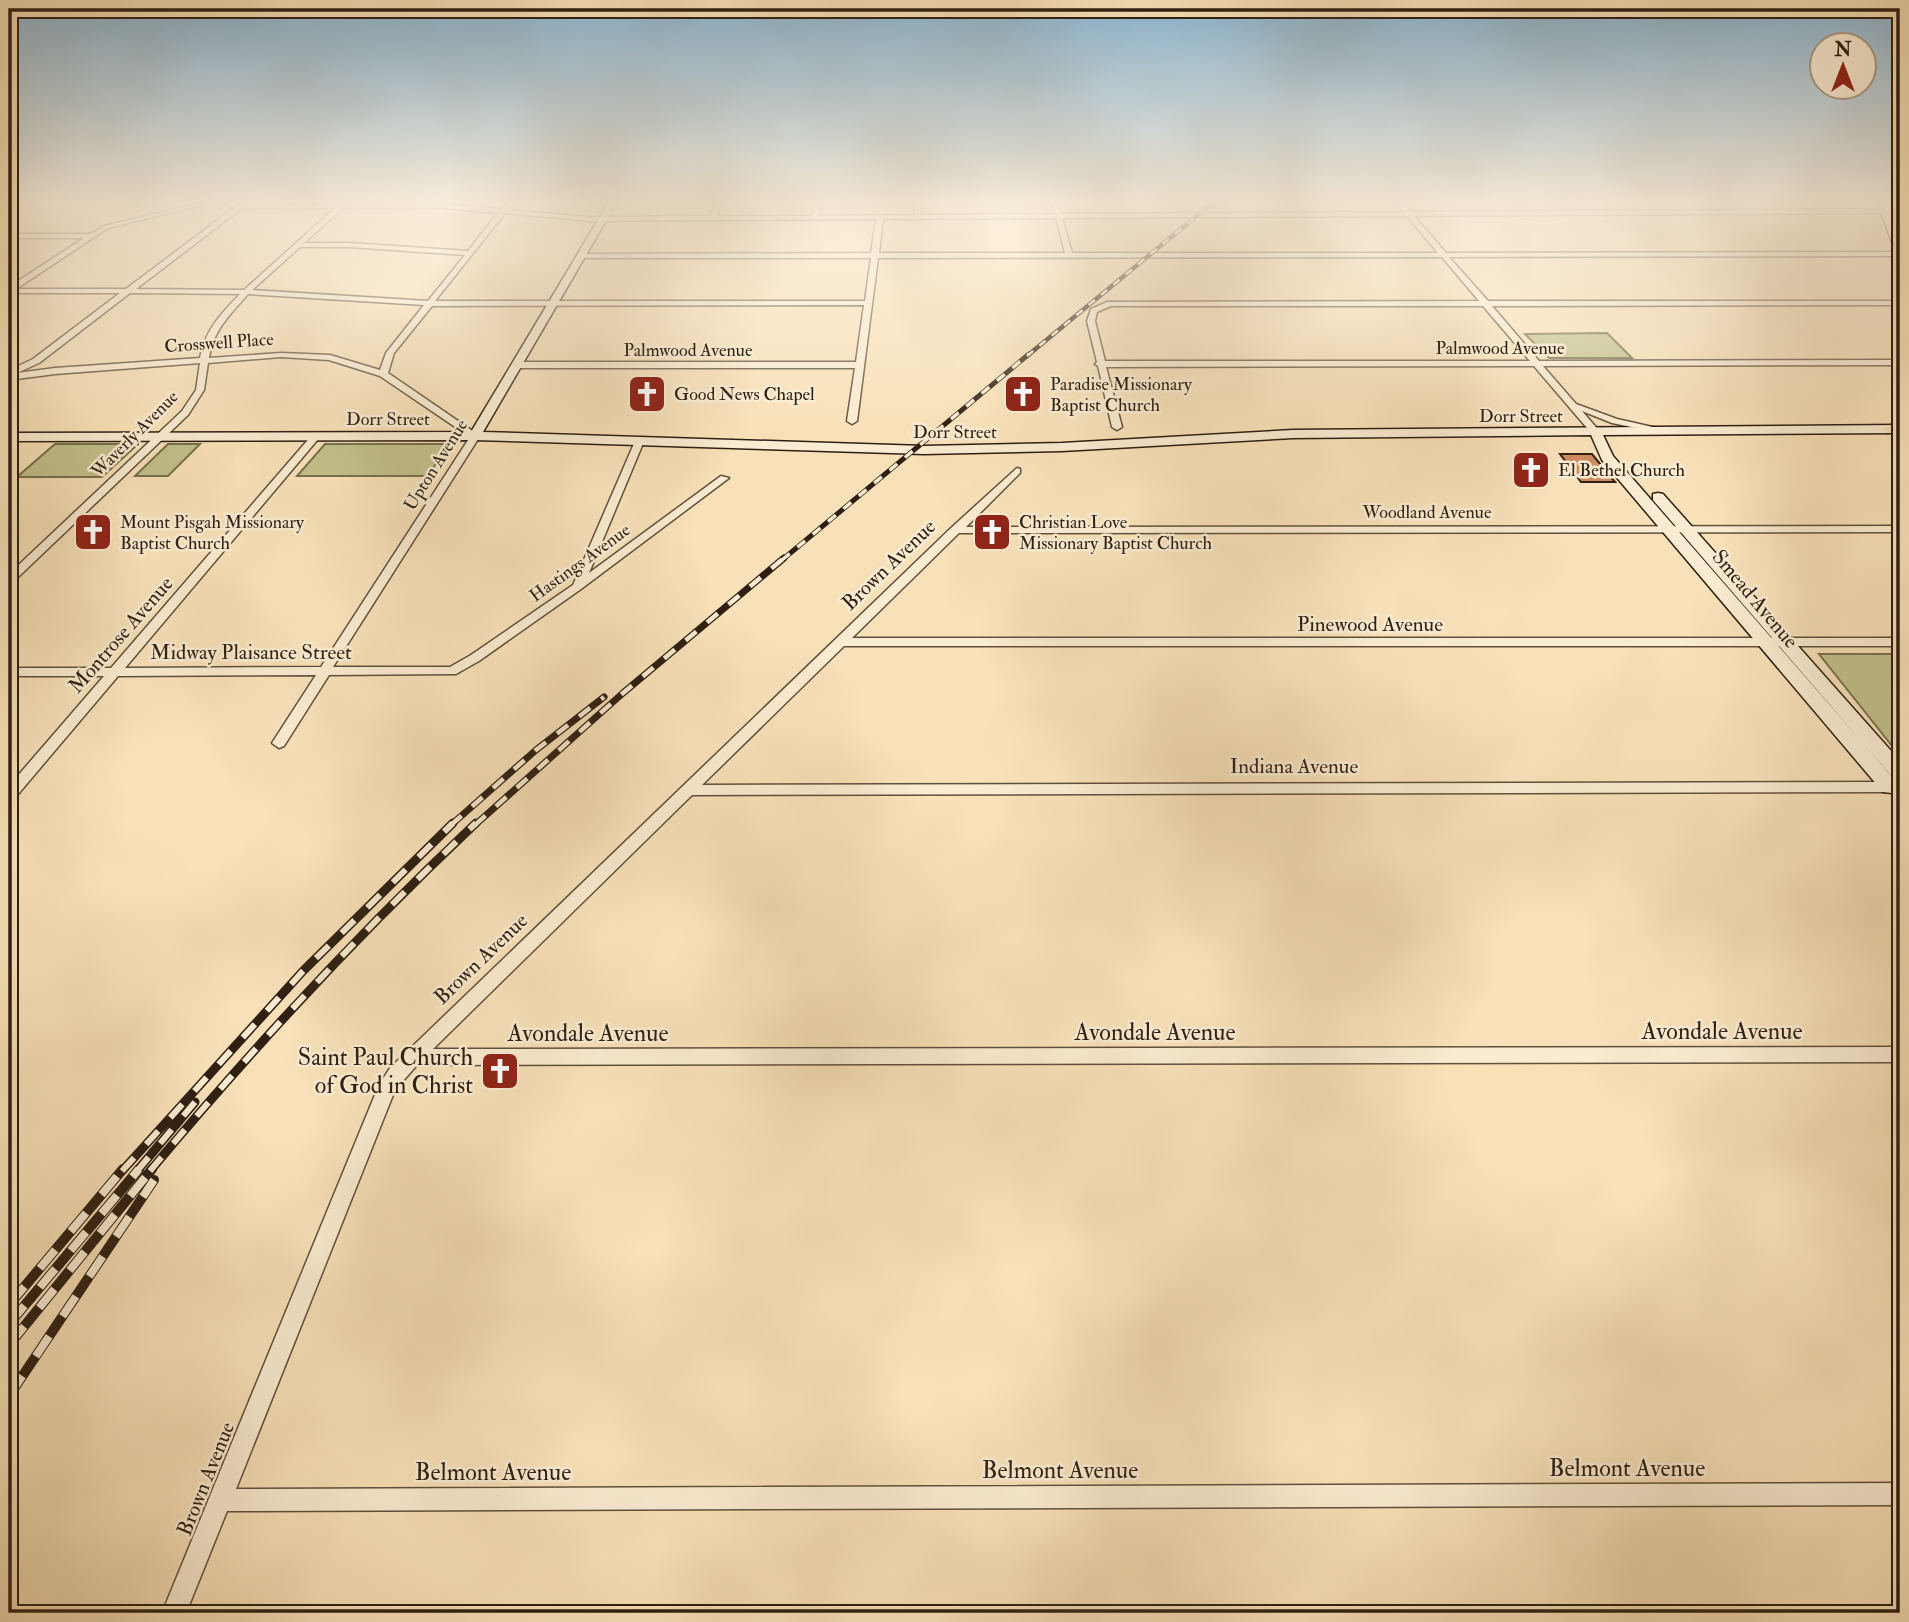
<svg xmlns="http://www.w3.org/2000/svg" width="1909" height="1622" font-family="'IM FELL Double Pica',serif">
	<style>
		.green { fill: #c2c18c; stroke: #78704f; stroke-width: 2 }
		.building { fill: #cf8b62; stroke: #2e1f12; stroke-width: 2 }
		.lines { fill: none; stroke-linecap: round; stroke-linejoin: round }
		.street-casing { stroke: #60503c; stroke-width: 3 }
		.secondary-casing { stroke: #2e1f12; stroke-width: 3 }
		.primary-casing { stroke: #2e1f12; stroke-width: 3 }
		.street { fill: #faecd2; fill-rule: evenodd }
		.secondary { fill: #faecd2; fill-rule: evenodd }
		.primary { fill: #f8e1b9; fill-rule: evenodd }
		.rail-far4-casing { stroke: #2e1f12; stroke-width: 4.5 }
		.rail-far3-casing { stroke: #2e1f12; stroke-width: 5 }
		.rail-far2-casing { stroke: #2e1f12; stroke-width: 7 }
		.rail-far1-casing { stroke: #2e1f12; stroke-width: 9 }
		.rail-casing { stroke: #2e1f12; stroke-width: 10 }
		.rail-far4 { stroke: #faecd2; stroke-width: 2.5; stroke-dasharray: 8; stroke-linecap: butt }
		.rail-far3 { stroke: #faecd2; stroke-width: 3.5; stroke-dasharray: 10; stroke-linecap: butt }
		.rail-far2 { stroke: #faecd2; stroke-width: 4.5; stroke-dasharray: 14; stroke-linecap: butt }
		.rail-far1 { stroke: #faecd2; stroke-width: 6; stroke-dasharray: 18; stroke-linecap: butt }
		.rail { stroke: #faecd2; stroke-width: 8; stroke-dasharray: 24; stroke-linecap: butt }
		.labels { text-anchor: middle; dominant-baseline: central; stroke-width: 5; stroke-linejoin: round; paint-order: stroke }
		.far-street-label { font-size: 18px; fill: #2e1f12; stroke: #faecd2 }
		.far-poi-label { font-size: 18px; fill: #2e1f12; stroke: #faecd2; text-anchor: start }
		.street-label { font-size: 21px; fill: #2e1f12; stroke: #faecd2 }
		.near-street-label { font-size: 24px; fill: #2e1f12; stroke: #faecd2 }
		.near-poi-label { font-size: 24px; fill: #2e1f12; stroke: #faecd2; text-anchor: end }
	</style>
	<rect width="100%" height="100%" fill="#f8e1b9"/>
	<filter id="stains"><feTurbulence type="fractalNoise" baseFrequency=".00286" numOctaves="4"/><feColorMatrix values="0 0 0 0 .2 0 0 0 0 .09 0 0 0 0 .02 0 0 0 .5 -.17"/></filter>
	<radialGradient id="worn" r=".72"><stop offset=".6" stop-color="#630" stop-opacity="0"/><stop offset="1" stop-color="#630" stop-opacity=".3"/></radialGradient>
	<path class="green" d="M1607,333L1632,358H1549L1525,334Z
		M55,444H135L137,445L102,477H17Z
		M168,444H200L168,476H135Z
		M325,444H447L448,445L428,476H297Z
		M1819,654H1900V756Z"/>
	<path class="building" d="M1560,454H1592L1615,482H1581Z"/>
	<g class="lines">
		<defs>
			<path id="street" d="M213,200H222L108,228L16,289H126L235,207L226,205L223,200L240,204H445L501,209L509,200H515L508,210L590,217L710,216L717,200H723L717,216H812L816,200H822L819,216L915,215V200H921V215L1055,214L1051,200H1057L1061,214L1404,212L1394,200H1400L1411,212L1900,209V213L1414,216L1446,253L1900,252V256L1449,257L1488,301H1900V305L1492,306L1539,361L1900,360V365L1543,366L1576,404L1617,419L1666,430L1661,433L1612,423L1582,411L1601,433L1596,436L1593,435L1534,366L1106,367L1122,427L1117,430L1112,427L1098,366L1095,364L1097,362L1087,321L1091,309L1107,302L1479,301L1442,257L878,258L857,421L852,424L847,421L855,368H517L513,365L517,362H856L864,305L432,306L394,353L388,373L480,436L333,667H450L471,655L573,585L636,439L644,441L589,573L721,476L729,478L581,589L479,661L456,674L329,675L284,746L279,748L272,743L316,675L118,676L14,799L9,800V786L104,676H9V668H111L313,434L316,433L321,436L319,438L125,668L321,667L470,437L380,376L329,360L281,357L208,363L204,390L188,415L13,582L9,583V574L182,411L196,390L200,363L55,374L9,380V374H11L10,370L33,359L120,293H9V287L84,238H9V234H90L104,226ZM242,208H335L244,290L136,289ZM343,208H445L498,213L468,251L349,243H304ZM505,213L590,221L876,219L871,253L581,254L577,256L581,258H871L865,301H435ZM1407,216L1438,253H1072L1062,218ZM1056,218L1065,253H879L883,219ZM300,247H349L465,255L428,301L252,290ZM130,293L240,294C221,314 205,330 200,358L55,368L17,373L39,363ZM248,294L424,305L386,353L380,370L330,355L281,353L209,358C213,330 230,315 248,294ZM1111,306H1483L1530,361H1105L1095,321L1097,312Z
				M1017,468L1020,469V473L966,527L1900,526V532L959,533L852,638H1900V646H844L702,785L1890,782L1897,787L1890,792L692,795L433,1049L1900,1047V1062L417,1065L395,1090L236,1489L1900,1483V1505L227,1511L186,1613H162L379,1085L390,1068L951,528Z"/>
			<path id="secondary" d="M14,200H23L9,209V202Z
				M610,200H618L483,432L924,446L1062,443L1293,430L1900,425V433L1603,435L1613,456L1895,780H1900V794L1883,792L1602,460L1591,435L1293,438L1062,451L924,454L475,440L9,441V433L471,432Z
				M1658,493L1663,494L1900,761V779L1893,778L1653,500V494Z"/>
			<path id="primary" d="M1877,200H1887L1900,237V254L1895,251Z
				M1900,422V430L1887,433L1880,429Z"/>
		</defs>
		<use href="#street" class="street-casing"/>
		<use href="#secondary" class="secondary-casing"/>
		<use href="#primary" class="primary-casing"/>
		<use href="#street" class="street"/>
		<use href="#secondary" class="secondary"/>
		<use href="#primary" class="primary"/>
		<defs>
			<path id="rail-far4" d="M1027,356L1216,200"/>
			<path id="rail-far3" d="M782,560L1029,354"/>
			<path id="rail-far2" d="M451,825L536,750L604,697
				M475,825L623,693L784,558"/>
			<path id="rail-far1" d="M122,1171L303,971L453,823
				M137,1171L195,1102
				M150,1171C252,1049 360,932 476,823"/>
			<path id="rail" d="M9,1305L123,1169
				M9,1324L139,1169
				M9,1345L152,1169
				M9,1396L154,1180"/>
		</defs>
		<use href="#rail-far4" class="rail-far4-casing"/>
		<use href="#rail-far3" class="rail-far3-casing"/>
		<use href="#rail-far2" class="rail-far2-casing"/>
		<use href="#rail-far1" class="rail-far1-casing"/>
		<use href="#rail" class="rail-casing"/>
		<use href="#rail-far4" class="rail-far4"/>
		<use href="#rail-far3" class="rail-far3"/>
		<use href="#rail-far2" class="rail-far2"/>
		<use href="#rail-far1" class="rail-far1"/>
		<use href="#rail" class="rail"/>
	</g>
	<linearGradient id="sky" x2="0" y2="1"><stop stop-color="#8bb7d5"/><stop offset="0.47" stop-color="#fcf2e0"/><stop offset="1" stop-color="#fcf2e0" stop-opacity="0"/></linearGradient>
	<rect width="1909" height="427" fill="url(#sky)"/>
	<defs>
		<symbol id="church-square" viewBox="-11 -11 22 22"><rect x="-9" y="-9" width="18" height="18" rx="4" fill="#8f2418" stroke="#faecd2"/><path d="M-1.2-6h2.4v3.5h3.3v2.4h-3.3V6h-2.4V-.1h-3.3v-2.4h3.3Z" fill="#fff"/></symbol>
	</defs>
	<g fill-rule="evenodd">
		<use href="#church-square" x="625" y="372" width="44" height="44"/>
		<use href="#church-square" x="1001" y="372" width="44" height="44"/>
		<use href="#church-square" x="1509" y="448" width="44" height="44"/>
		<use href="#church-square" x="71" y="510" width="44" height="44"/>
		<use href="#church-square" x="970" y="510" width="44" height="44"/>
		<use href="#church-square" x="478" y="1049" width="44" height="44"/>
	</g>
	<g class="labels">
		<g class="far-street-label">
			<text transform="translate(219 343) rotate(-4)">Crosswell Place</text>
			<text x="1500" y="348">Palmwood Avenue</text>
			<text x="688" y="350">Palmwood Avenue</text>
			<text x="1521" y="416">Dorr Street</text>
			<text x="388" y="419">Dorr Street</text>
			<text x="955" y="432">Dorr Street</text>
			<text transform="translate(135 434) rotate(-45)">Waverly Avenue</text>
			<text transform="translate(436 465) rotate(-58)">Upton Avenue</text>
			<text x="1427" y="512">Woodland Avenue</text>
			<text transform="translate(580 563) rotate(-36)">Hastings Avenue</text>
		</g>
		<g class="far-poi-label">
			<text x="1050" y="384">Paradise Missionary<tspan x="1050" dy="21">Baptist Church</tspan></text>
			<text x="674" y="394">Good News Chapel</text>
			<text x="1558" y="470">El Bethel Church</text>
			<text x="120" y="522">Mount Pisgah Missionary<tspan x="120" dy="21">Baptist Church</tspan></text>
			<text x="1019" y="522">Christian Love<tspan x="1019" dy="21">Missionary Baptist Church</tspan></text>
		</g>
		<g class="street-label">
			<text transform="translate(889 565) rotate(-44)">Brown Avenue</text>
			<text transform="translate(1755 599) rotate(50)">Smead Avenue</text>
			<text x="1370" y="624">Pinewood Avenue</text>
			<text transform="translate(121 635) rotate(-49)">Montrose Avenue</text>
			<text x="251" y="652">Midway Plaisance Street</text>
			<text x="1294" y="766">Indiana Avenue</text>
			<text transform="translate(481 959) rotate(-44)">Brown Avenue</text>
			<text transform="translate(206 1479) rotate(-68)">Brown Avenue</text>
		</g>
		<g class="near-street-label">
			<text x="1722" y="1031">Avondale Avenue</text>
			<text x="1155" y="1032">Avondale Avenue</text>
			<text x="588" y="1033">Avondale Avenue</text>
			<text x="1627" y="1468">Belmont Avenue</text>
			<text x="1060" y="1470">Belmont Avenue</text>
			<text x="493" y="1472">Belmont Avenue</text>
		</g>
		<g class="near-poi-label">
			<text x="473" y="1057">Saint Paul Church<tspan x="473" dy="28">of God in Christ</tspan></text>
		</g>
	</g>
	<rect width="1909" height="1622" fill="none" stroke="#f8e1b9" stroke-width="35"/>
	<rect x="10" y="10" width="1888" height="1601" fill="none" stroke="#2e1f12" stroke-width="3.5"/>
	<rect x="18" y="18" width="1874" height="1587" fill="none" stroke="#2e1f12" stroke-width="2"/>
	<g transform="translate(1843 66)"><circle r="33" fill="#faecd2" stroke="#a89a85" stroke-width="2"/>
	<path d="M0-5L12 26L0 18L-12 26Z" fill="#8f2418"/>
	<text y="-10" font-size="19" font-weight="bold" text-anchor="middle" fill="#2e1f12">N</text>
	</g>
	<rect width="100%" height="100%" filter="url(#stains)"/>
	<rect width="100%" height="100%" fill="url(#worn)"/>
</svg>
